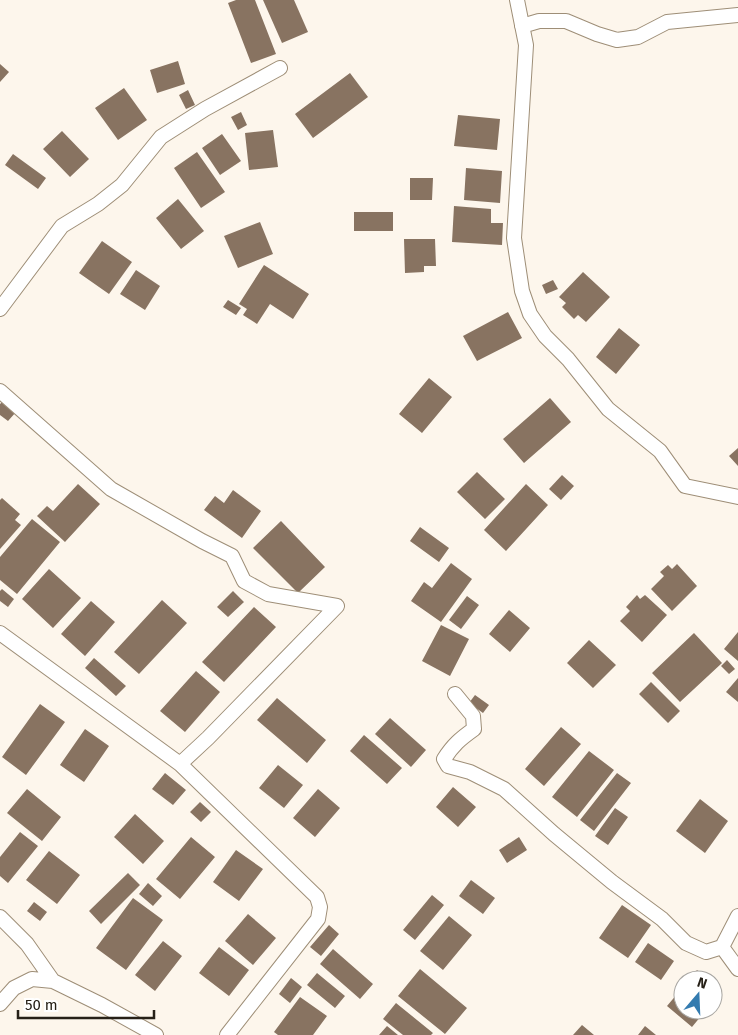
<svg xmlns="http://www.w3.org/2000/svg" width="738" height="1035" font-family="'Fira Sans',sans-serif">
	<style>
		.building { fill: #887361 }
		.lines { fill: none; stroke-linecap: round; stroke-linejoin: round }
		.minor-casing { stroke: #9e8e77; stroke-width: 16 }
		.minor { stroke: #fff; stroke-width: 14 }
	</style>
	<rect width="100%" height="100%" fill="#fdf6ec"/>
	<path class="building" d="M236,0H255L276,54L251,63L228,3Z
		M263,0H294L308,32L282,43Z
		M178,61L185,84L157,93L150,70Z
		M0,64L9,72L0,82Z
		M350,73L368,97L313,138L295,114Z
		M124,88L147,120L118,140L95,108Z
		M188,90L195,105L186,109L179,95Z
		M241,112L247,125L238,130L231,117Z
		M458,115L500,119L497,150L454,146Z
		M273,130L278,167L249,170L245,133Z
		M62,131L89,159L70,177L43,149Z
		M222,134L241,161L220,175L202,148Z
		M197,152L225,192L201,208L174,168Z
		M13,154L46,178L38,189L5,165Z
		M466,168L502,171L500,203L464,200Z
		M410,178H433L432,200H410Z
		M178,199L204,231L181,249L156,218Z
		M454,206L491,209V223H503L502,245L452,242Z
		M354,212H393V231H354Z
		M260,222L273,254L238,268L224,236Z
		M404,239H435L436,266H424V272L405,273Z
		M102,241L132,262L109,294L79,273Z
		M264,265L309,294L293,319L270,304L257,324L243,315L247,309L239,304Z
		M136,270L160,286L145,310L120,294Z
		M583,272L610,297L586,322L578,315L574,319L562,307L566,303L559,297Z
		M553,280L558,289L546,294L542,285Z
		M228,300L241,308L236,315L223,307Z
		M508,312L522,338L477,361L463,336Z
		M619,328L640,345L616,374L596,357Z
		M429,378L452,397L422,433L399,414Z
		M550,398L571,422L524,463L503,439Z
		M3,401L16,412L8,421L0,415V404Z
		M738,448V466L729,456Z
		M477,472L505,499L485,519L457,492Z
		M562,475L574,486L561,500L549,489Z
		M78,484L100,504L65,542L37,516L47,506L53,511Z
		M526,484L548,505L506,551L484,530Z
		M233,490L261,511L242,538L204,510L215,496L224,503Z
		M2,498L20,514L15,520L21,525L0,549V500Z
		M32,519L60,542L17,594L0,580V557Z
		M281,521L325,567L298,593L253,548Z
		M420,527L449,548L439,562L410,541Z
		M451,563L472,579L441,622L411,601L424,582L432,588Z
		M677,564L697,586L672,611L651,589L664,576L660,572L668,565L672,569Z
		M49,569L81,598L53,628L22,599Z
		M2,589L14,599L8,607L0,601V591Z
		M233,591L244,602L228,617L217,607Z
		M637,595L640,599L645,595L667,615L642,642L620,621L630,611L626,607Z
		M467,596L479,605L461,629L449,620Z
		M162,600L187,623L139,674L114,652Z
		M91,601L115,622L85,656L61,634Z
		M254,607L276,627L224,682L202,662Z
		M509,610L530,628L510,652L489,634Z
		M441,625L469,639L450,676L422,661Z
		M738,632V661L724,649Z
		M694,633L722,663L680,702L652,673Z
		M589,640L616,665L593,688L567,663Z
		M94,658L126,686L116,696L85,668Z
		M727,660L735,669L729,674L721,666Z
		M196,671L220,692L185,732L160,711Z
		M738,678V702L726,692Z
		M651,682L680,711L668,723L639,694Z
		M475,695L489,705L483,713L469,703Z
		M277,698L326,740L307,763L257,720Z
		M40,704L65,722L26,775L2,757Z
		M390,718L426,750L411,767L375,734Z
		M561,727L581,744L544,786L525,769Z
		M85,729L109,746L84,782L60,765Z
		M364,735L402,768L387,784L350,751Z
		M589,751L614,770L577,817L552,797Z
		M278,765L303,785L284,808L259,788Z
		M165,773L186,790L173,805L152,789Z
		M617,773L631,783L594,831L580,820Z
		M453,787L476,807L458,827L436,807Z
		M27,789L61,817L42,841L7,813Z
		M318,789L340,808L315,837L293,818Z
		M700,799L728,821L705,853L676,831Z
		M200,802L211,812L201,822L190,812Z
		M615,808L628,817L608,845L595,836Z
		M135,814L164,841L143,864L114,837Z
		M20,832L38,846L8,883L0,876V857Z
		M191,837L215,857L180,899L156,879Z
		M519,837L527,850L507,863L499,850Z
		M236,850L263,869L239,901L213,882Z
		M49,851L80,875L57,904L26,880Z
		M128,873L140,885L101,924L89,911Z
		M471,880L495,898L483,914L459,896Z
		M148,883L162,896L153,906L139,894Z
		M432,895L444,905L415,940L403,930Z
		M133,898L163,920L126,970L96,948Z
		M34,902L47,912L40,921L27,911Z
		M622,905L651,925L628,958L599,938Z
		M248,914L276,938L253,965L225,941Z
		M449,916L472,935L443,970L420,951Z
		M329,925L339,934L321,956L310,947Z
		M163,941L182,956L155,991L135,975Z
		M648,943L674,961L661,980L635,962Z
		M219,947L249,970L229,996L199,973Z
		M333,949L373,984L360,999L320,964Z
		M420,969L467,1008L445,1034L398,996Z
		M697,970L709,980H689Z
		M317,973L345,996L335,1008L307,985Z
		M291,978L302,987L290,1003L279,994Z
		M713,983L722,991L713,1001Z
		M683,987V1010H706L692,1027L667,1006Z
		M300,997L327,1016L313,1035H278L274,1032Z
		M396,1003L433,1033L431,1035H403L383,1019Z
		M582,1025L594,1035H573Z
		M387,1026L398,1035H379Z
		M645,1026L656,1035H638Z"/>
	<g class="lines">
		<defs>
			<path id="minor" d="M517,0L526,45L514,238L522,291L530,314L545,336L568,359L608,409L660,451L685,486L738,497
				M522,26L539,21H566L597,34L617,40L638,37L667,22L738,15
				M0,309L62,226L98,204L122,185L161,137L205,109L280,68
				M0,391L111,489L202,541L232,556L244,581L268,594L337,606L208,738L180,764
				M0,633L180,764L317,897L320,907L318,919L227,1035
				M455,694L473,716L474,729C460,739 453,745 444,759L448,766L470,772L504,789L554,834L612,882L662,919L686,943L706,952L722,947L738,916
				M0,917L27,944L53,981
				M722,947L738,969
				M0,1004L14,988L32,979L53,981L102,1005L156,1035"/>
		</defs>
		<use href="#minor" class="minor-casing"/>
		<use href="#minor" class="minor"/>
	</g>
	<g transform="translate(698 995) rotate(19)"><circle r="24" fill="#ffffff" stroke="#a8a6a2"/>
	<path d="M0-4L9 19L0 12L-9 19Z" fill="#337baf"/>
	<text y="-8" font-size="14" font-weight="bold" text-anchor="middle" fill="#262017">N</text>
	</g>
	<path d="M18 1010v8h136v-8" fill="none" stroke="#262017" stroke-width="2.5"/>
	<text x="25" y="1010" font-size="15" fill="#262017" stroke="#ffffff" stroke-width="4" paint-order="stroke">50 m</text>
</svg>
